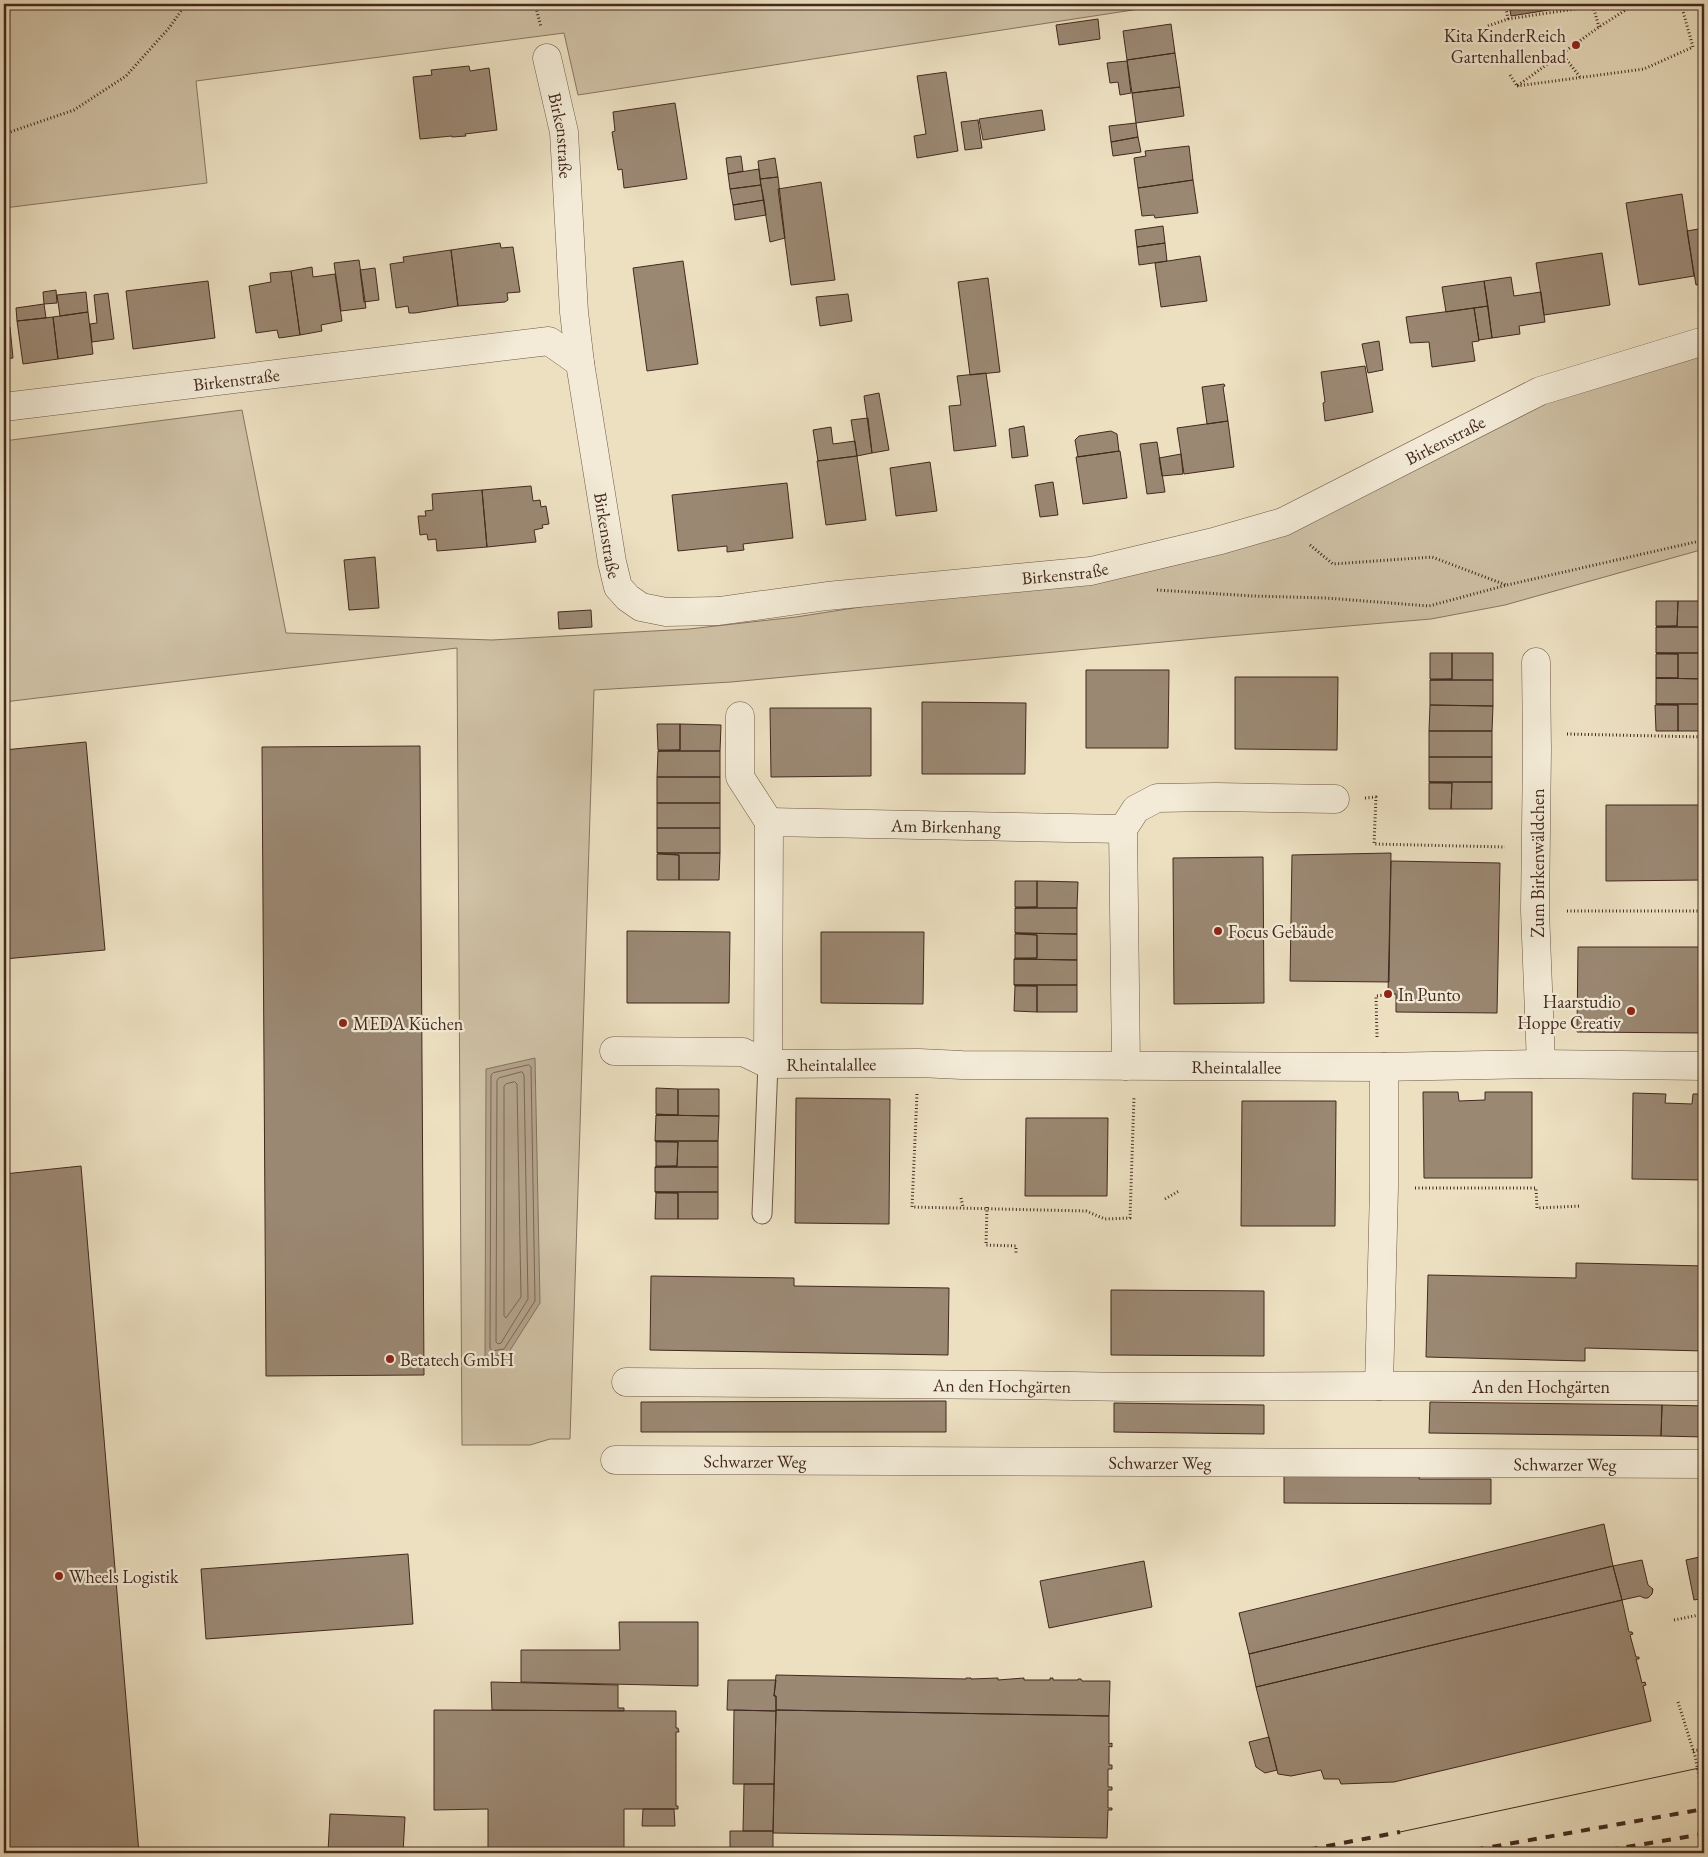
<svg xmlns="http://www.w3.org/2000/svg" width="1708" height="1857" font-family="'EB Garamond',serif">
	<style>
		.green { fill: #cfc1a5; stroke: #897562 }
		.water { fill: #b3a28a; stroke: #86725f }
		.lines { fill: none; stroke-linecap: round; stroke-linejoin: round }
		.shore { stroke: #7b6654; stroke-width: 1 }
		.building { fill: #9b8873; stroke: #43291e }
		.lane-casing { stroke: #6d5747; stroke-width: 21 }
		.street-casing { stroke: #6d5747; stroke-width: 29 }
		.path { stroke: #43291e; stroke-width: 3; stroke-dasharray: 1 2.5; stroke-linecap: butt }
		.lane { stroke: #f3ebd7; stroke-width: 19 }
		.street { stroke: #f3ebd7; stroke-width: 28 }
		.tram { stroke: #43291e; stroke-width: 1 }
		.rail { stroke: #43291e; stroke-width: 4; stroke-dasharray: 9 9; stroke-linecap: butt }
		.poi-dot { fill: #8f2418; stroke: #f3ebd7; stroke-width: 2 }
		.labels { text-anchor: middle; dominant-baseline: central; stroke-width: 4.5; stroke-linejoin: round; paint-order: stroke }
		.poi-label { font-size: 18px; fill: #43291e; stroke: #f3ebd7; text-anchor: start }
		.street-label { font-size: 18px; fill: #43291e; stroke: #f3ebd7 }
	</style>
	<rect width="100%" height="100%" fill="#ece0c1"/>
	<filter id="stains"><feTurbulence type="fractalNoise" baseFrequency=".004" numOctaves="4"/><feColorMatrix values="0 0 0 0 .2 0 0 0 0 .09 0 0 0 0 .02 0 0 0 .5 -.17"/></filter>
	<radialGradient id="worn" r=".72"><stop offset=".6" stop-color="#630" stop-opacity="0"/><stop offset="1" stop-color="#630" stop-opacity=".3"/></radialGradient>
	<path class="green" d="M4,4H1159V6L578,95L564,33L196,81L207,183L4,208Z
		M1704,342V549L1505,605L1431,619L1217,637L731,682L594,690L570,1439H550L530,1445H462L457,648L4,702V441L242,410L286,633L492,640L689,629L796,617L1091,571L1217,543L1524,398Z"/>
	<path class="water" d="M535,1058L540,1303L507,1355L485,1357L486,1069Z"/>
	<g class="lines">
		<path class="shore" d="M529,1065L531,1067L535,1301L504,1349L492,1351L490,1348L491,1075L493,1073Z
			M522,1072L524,1075L528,1299L501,1343L498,1344L496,1342L497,1080L499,1078Z
			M515,1082L517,1084L521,1297L506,1318L504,1316V1086L506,1084Z"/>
	</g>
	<path class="building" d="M1509,4H1586L1511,16Z
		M1098,19L1100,39L1059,45L1056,25Z
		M1171,24L1175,53L1127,60L1123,31Z
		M1175,53L1180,87L1132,93L1127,60Z
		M1127,61L1131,93L1120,95L1118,82L1110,83L1107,63Z
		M469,66L470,71L489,68L497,130L465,134L466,136L452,137V136L420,139L413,77L432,75L431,70Z
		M946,72L958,151L917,158L914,136L926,134L917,76Z
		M1180,87L1184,116L1136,123L1132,93Z
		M675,103L687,179L624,188L622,169L618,170L612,132L615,131L613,112Z
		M1042,110L1045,130L983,140L979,119Z
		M978,120L982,148L965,150L961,122Z
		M1136,123L1138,137L1111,142L1109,126Z
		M1138,137L1141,152L1113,156L1111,142Z
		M1189,146L1193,180L1138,188L1134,158L1146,156L1145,151Z
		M741,156L743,171L728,174L726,158Z
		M775,158L778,177L760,179L758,161Z
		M759,169L761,185L730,189L728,174Z
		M778,177L785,238L770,242L760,179Z
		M1193,180L1198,213L1155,218L1154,215L1142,216L1138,188Z
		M821,182L835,280L791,285L778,189Z
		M761,185L764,200L733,205L730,189Z
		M1682,194L1694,276L1639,285L1626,203Z
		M764,200L766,215L735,220L733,205Z
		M1163,226L1165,243L1137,247L1135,230Z
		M1704,228V283L1696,285L1687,231Z
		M500,243L501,248L513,247L520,292L507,293L508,300L505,302L458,306L451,250Z
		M1165,243L1167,261L1139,265L1137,247Z
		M451,250L458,306L415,313H409L408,306L396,308L390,264L404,262L403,257Z
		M1602,253L1610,305L1544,315L1536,263Z
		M1200,256L1207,301L1161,307L1155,263Z
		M359,260L366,308L341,311L334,263Z
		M683,261L698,364L647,371L633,268Z
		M312,267L313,277L335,274L342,321L321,325L322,331L300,335L291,271Z
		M375,268L379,300L364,302L360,270Z
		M291,271L300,335L279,338L277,330L256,333L249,286L271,282L270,273Z
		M1511,277L1514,296L1541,292L1545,322L1519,326L1520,334L1492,338L1484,281Z
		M988,278L1000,372L970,375L958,282Z
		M208,281L215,338L133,349L126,291Z
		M1484,281L1488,306L1446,312L1442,287Z
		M56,290L57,303L44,304L43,292Z
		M86,292L88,312L60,316L57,295Z
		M108,293L114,339L92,342L90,324L97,323L94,295Z
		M848,294L852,321L820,326L816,297Z
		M44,304L46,318L17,321L16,308Z
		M1488,306L1492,338L1479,340L1474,308Z
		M1474,308L1479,341L1472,342L1475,361L1432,367L1429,342L1410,343L1406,317Z
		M88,312L93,354L58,359L53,317Z
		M53,317L58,359L23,364L17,321Z
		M10,327L13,358L4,359V328Z
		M1379,341L1383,370L1368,373L1362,344Z
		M1365,366L1373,412L1325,421L1323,403L1325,402L1321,372Z
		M986,373L996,446L954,451L949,406L961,405L957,376Z
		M1224,384L1225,386L1223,387L1228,421L1207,424L1202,387Z
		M879,393L889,450L872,453L864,396Z
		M868,418L872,453L857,456L851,420Z
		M1228,421L1234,467L1184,474L1177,428Z
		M1024,426L1028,456L1012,458L1009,429Z
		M831,427L833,444L855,441L857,456L818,461L813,430Z
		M1111,431L1117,434L1119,451L1078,457L1075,440L1079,436Z
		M1157,442L1165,492L1147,494L1140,444Z
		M1120,451L1127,498L1083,504L1076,457Z
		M1181,454L1183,474L1162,476L1159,458Z
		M857,456L866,520L826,525L817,461Z
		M930,462L937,511L896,516L890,468Z
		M1053,482L1058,515L1040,517L1035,485Z
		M787,483L793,538L743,544L744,550L727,552V546L678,551L672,495Z
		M531,486L533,501L540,500L541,507L546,506L549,524L542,525L543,528L534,530L536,542L487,547L482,490Z
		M482,490L487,547L437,551L436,539L428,540L427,534L420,535L418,516H426L425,511L433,510L432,494Z
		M375,557L379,608L349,610L344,560Z
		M1656,601H1678L1677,626H1656Z
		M1678,601H1704V627H1656L1677,626Z
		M591,610L592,627L559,629L558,612Z
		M1656,627H1704V653H1656Z
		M1430,653H1452V679H1430Z
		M1452,653H1493V680H1430L1452,679Z
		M1656,653H1704V679L1656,678H1678V654Z
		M1656,654H1678V678H1656Z
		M1086,670H1169L1168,748H1086Z
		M1235,677H1338L1337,750L1235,749Z
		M1656,678L1704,679V704H1656Z
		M1430,680H1493V706L1430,705Z
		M922,702L1026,703L1025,774H922Z
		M1656,704H1704V731H1678V705Z
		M1430,705L1493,706L1492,731H1429Z
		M1655,705H1678V731H1656Z
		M770,708H871V776L771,777Z
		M657,724H680V750H658Z
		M680,724L721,725L720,751H658L680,750Z
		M1429,731H1492V757H1429Z
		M86,742L105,950L4,959V750Z
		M420,746L424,1375L266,1376L262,747Z
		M658,751H720V777H657Z
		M1429,757H1492V782H1429Z
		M657,777H720V803H657Z
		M1429,782H1492V809H1451L1452,783Z
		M1429,783H1452L1451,809H1429Z
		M657,803H720V828H657Z
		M1606,805H1704V880L1606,881Z
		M657,828H720V853H657Z
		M657,853H720L719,880H679V855Z
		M1391,853L1389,982L1290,981L1292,855Z
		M657,854L679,855V880H657Z
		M1263,857L1264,1003L1174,1004L1173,858Z
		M1391,861L1500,863L1497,1013L1396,1012V994H1388Z
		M1015,881H1037V907H1015Z
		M1037,881L1078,882L1077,908H1015L1037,907Z
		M1015,908H1077V934L1015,933Z
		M627,931L730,932L729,1003H627Z
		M821,932H924L923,1004L821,1003Z
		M1015,933L1077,934V960L1014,959L1037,958V935Z
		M1015,934L1037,935V958H1015Z
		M1578,947H1704V1033L1577,1032Z
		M1014,959L1077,960V985H1014Z
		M1014,985H1077V1012H1037V986Z
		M1015,986H1037V1012L1014,1011Z
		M656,1088L678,1089V1115L656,1114Z
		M678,1089H719V1116L656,1115H678Z
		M1423,1092H1458L1459,1101L1485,1100V1092H1532V1178H1424Z
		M1633,1093L1666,1094L1665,1103L1692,1104L1693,1094H1704V1180L1632,1179Z
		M796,1098L890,1099L889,1224L795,1223Z
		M1242,1101H1336L1335,1226H1241Z
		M656,1115L719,1116L718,1141H655Z
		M1026,1118H1108L1107,1196H1025Z
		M655,1141H718V1167H655L677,1166L678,1142Z
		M656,1142H678L677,1166H656Z
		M81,1166L139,1853H4V1174Z
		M655,1167H718V1192H655Z
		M655,1192H718V1219H678V1193Z
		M656,1193H678V1219H655Z
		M1576,1263L1704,1266V1351L1585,1348V1361L1426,1357L1428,1275L1576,1278Z
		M651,1276L794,1278V1286L949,1288L948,1355L650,1350Z
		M1111,1290L1264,1291V1356L1111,1355Z
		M946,1401V1432H641V1402Z
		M1430,1402L1662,1405L1661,1436L1429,1433Z
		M1114,1403L1264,1405V1434L1114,1432Z
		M1662,1405L1704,1406V1437L1661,1436Z
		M1284,1470L1420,1471L1419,1479H1491V1504L1284,1503Z
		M1604,1524L1613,1566L1249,1654L1239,1613Z
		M408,1554L413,1624L206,1639L201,1569Z
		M1704,1556V1598L1694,1600L1686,1560Z
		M1642,1560L1648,1585L1653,1589L1652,1594L1648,1598H1644L1640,1596L1622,1600L1613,1566Z
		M1144,1561L1152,1607L1049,1628L1040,1581Z
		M1613,1566L1622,1600L1256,1687L1249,1654Z
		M1622,1600L1629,1632H1632L1633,1634L1630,1635L1636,1657H1639V1659H1636L1642,1683L1645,1682L1646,1685L1643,1686L1651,1721L1394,1782L1341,1784L1339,1779H1324L1321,1770L1291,1776L1278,1774L1256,1687Z
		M619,1622H698V1686L521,1682V1650H620Z
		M776,1675L966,1679V1678H971V1679L998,1678V1680L1024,1678V1680H1050V1678H1053V1680H1078V1679H1081L1082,1681H1110L1109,1716L776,1710V1696H774Z
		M728,1680H776L774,1696H776V1711L727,1710Z
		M491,1682L618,1685V1708H624V1711L492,1710Z
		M434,1710L676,1711V1728H678L679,1732H676V1806H678V1809H624V1853H488V1809L434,1810Z
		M734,1710L776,1711L774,1784H733Z
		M776,1710L1109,1716V1744L1112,1743V1747L1109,1746V1765H1112V1769H1108V1787H1112V1790H1108V1808H1112V1810H1108L1107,1838L773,1833Z
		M1269,1737L1277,1770L1265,1773L1256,1767L1249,1742Z
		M744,1784H774L773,1831H743Z
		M643,1809H674L675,1826H642Z
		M330,1814L405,1817L403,1853L328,1852Z
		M730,1831H773V1853H730Z"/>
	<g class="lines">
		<defs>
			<path id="lane" d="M762,1214L768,1064"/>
			<g id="street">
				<path id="s1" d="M547,58L564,132L574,312L580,363L612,562L618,587L628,598L641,607L666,612L719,611L827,596L1091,571L1217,541L1283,522L1540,391L1704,341"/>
				<path id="s2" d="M4,407L549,341L580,363"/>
				<path d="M1536,662L1537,750L1535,911L1541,1064"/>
				<path d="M740,716V777L769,822"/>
				<path d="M1123,829L1136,809L1157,798L1216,797L1335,799"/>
				<path id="s3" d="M614,1051L743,1052L768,1064L919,1063L962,1065L1379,1067L1541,1064L1704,1066"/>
				<path id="s4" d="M768,1064L769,822L1123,829L1126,1066"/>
				<path id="s5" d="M1384,1067V1188L1379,1386H1704"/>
				<path id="s6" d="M626,1382L1012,1385L1129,1387L1379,1386"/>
				<path id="s7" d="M615,1460L1704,1464"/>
			</g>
		</defs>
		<use href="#lane" class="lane-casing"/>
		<use href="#street" class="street-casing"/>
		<path class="path" d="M535,4L541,27
			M1593,6L1599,27
			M1508,19L1608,4
			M1488,26L1508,19L1505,4
			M1562,54L1580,77
			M1510,75L1517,86L1599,27L1635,4
			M1517,86L1644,69L1693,47L1681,4
			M4,134L74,110L126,76L169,28L186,4
			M1310,545L1333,564L1432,557L1506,585
			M1157,590L1253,596L1326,598L1429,606L1507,585L1704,540
			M1567,734L1704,737
			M1365,798L1376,797L1374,844L1505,847
			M1567,911H1704
			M1377,1037L1376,996L1384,995
			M917,1094L912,1207L1086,1211L1105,1219L1130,1218L1134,1097
			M1415,1188H1536L1537,1208L1581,1206
			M961,1198L963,1207
			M1165,1199L1179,1191
			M987,1207L986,1245L1016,1246V1255
			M1674,1620L1704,1614
			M1678,1702L1695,1756L1701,1786L1704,1785
			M1693,1751L1704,1749"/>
		<use href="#lane" class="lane"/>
		<use href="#street" class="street"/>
		<path class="tram" d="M1400,1832L1704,1767"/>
		<path class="rail" d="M1291,1853L1400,1832
			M1457,1853L1704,1809
			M1591,1853L1704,1834"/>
	</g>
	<g class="poi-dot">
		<circle cx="1576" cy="45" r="5"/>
		<circle cx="1218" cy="931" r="5"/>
		<circle cx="1388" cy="994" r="5"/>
		<circle cx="1631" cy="1011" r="5"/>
		<circle cx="343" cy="1023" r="5"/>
		<circle cx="390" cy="1359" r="5"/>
		<circle cx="59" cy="1576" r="5"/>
	</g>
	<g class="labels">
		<g class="poi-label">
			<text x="1566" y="35" text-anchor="end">Kita KinderReich<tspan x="1566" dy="21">Gartenhallenbad</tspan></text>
			<text x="1228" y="931">Focus Gebäude</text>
			<text x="1398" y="994">In Punto</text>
			<text x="1621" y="1001" text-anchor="end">Haarstudio<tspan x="1621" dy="21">Hoppe Creativ</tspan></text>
			<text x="353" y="1023">MEDA Küchen</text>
			<text x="400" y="1359">Betatech GmbH</text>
			<text x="69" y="1576">Wheels Logistik</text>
		</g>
		<g class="street-label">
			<text stroke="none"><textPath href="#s1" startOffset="79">Birkenstraße</textPath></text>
			<text stroke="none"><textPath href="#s2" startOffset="234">Birkenstraße</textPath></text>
			<text stroke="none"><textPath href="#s1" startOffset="1398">Birkenstraße</textPath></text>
			<text stroke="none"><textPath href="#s1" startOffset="482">Birkenstraße</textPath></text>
			<text stroke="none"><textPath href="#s1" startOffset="992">Birkenstraße</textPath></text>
			<text stroke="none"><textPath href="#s4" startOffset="419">Am Birkenhang</textPath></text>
			<text transform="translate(1537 863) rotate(-90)">Zum Birkenwäldchen</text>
			<text stroke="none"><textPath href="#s3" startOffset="220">Rheintalallee</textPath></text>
			<text stroke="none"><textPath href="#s3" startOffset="625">Rheintalallee</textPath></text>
			<text stroke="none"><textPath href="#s6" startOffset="376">An den Hochgärten</textPath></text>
			<text stroke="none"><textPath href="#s5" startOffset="481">An den Hochgärten</textPath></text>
			<text stroke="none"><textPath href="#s7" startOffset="140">Schwarzer Weg</textPath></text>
			<text stroke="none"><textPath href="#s7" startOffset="545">Schwarzer Weg</textPath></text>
			<text stroke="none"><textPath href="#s7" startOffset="950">Schwarzer Weg</textPath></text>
		</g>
	</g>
	<rect width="1708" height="1857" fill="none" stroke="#ece0c1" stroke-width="20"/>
	<rect x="5" y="5" width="1698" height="1847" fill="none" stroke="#43291e" stroke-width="2.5"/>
	<rect x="10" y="10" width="1688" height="1837" fill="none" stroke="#43291e"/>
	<rect width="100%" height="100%" filter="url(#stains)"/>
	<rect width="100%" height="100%" fill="url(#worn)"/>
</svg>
